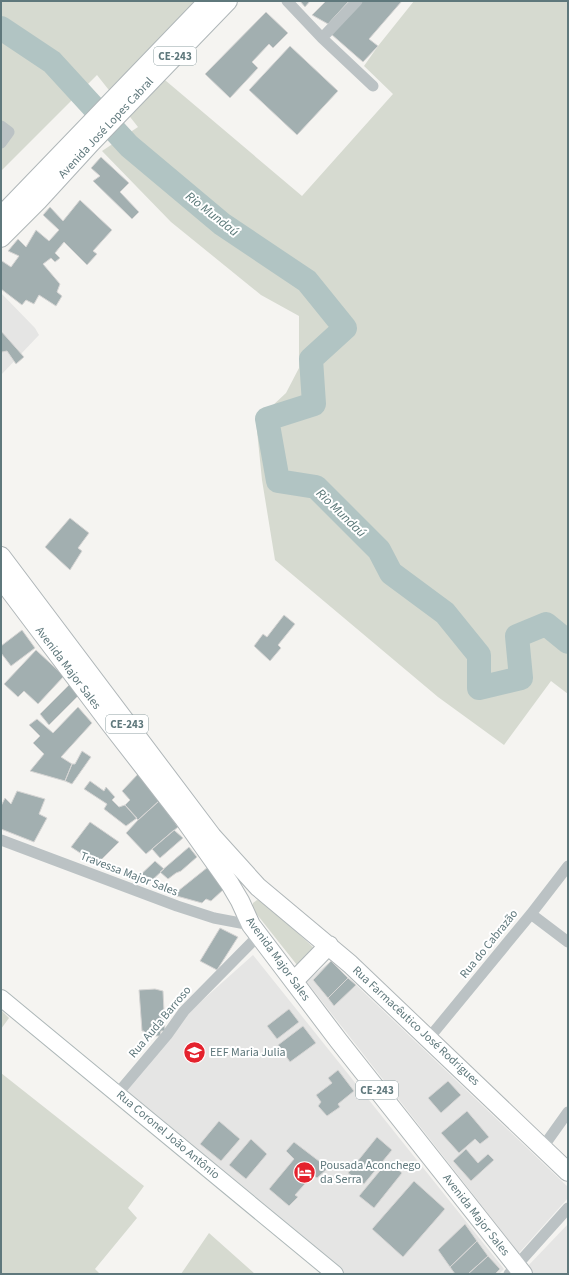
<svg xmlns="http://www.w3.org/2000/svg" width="569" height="1275" font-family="'Source Sans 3',sans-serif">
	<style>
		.built { fill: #e5e5e4 }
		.green { fill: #d6dad0 }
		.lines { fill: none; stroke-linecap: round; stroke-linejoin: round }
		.river { stroke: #b1c4c3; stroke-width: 24 }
		.building { fill: #a2afb0; stroke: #d6d5d4 }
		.secondary-casing { stroke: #adb7b8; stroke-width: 18 }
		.primary-casing { stroke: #afb6b8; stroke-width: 20 }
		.street { stroke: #bbc2c4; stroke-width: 11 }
		.secondary { stroke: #fff; stroke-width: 16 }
		.primary { stroke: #fff; stroke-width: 18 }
		.labels { text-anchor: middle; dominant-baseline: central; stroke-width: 4; stroke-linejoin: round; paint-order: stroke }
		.shield { fill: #fff; stroke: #8fa0a3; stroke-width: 1 }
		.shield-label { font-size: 11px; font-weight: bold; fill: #5f787c }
		.street-label { font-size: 12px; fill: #5f787c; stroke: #fff }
		.poi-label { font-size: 12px; fill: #5f787c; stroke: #fff; text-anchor: start }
		.water-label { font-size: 13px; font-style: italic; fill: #5a7878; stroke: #fff }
	</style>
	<rect width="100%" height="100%" fill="#f5f4f1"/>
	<path class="built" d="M1,293L35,328L39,335L1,375Z
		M253,955L504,1269L499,1274H345L123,1090L177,1023Z
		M331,961L568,1187V1198L519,1253L306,981Z
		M568,1224V1274H532L526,1268Z"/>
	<path class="green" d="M1,1H203L146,64L302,196L393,94L364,66L378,46L414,1H568V694L551,681L504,745L438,697L275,560L262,480L256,421L286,393L299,368V316L261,295L171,222L102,151L138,127L97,75L1,171Z
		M257,900L263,901L314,948L297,965L255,912L252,907L253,903Z
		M1,1010L9,1018L1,1029Z
		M1,1073L144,1186L128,1208L137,1218L95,1269L100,1274H1Z
		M209,1233L255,1274H181Z"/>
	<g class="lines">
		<path class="river" d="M1,28L52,62L129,146L222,224L307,281L345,328L311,359L314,404L267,419L278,481L316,487L379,550L391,573L445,613L479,655V688L521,678L517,636L546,624L568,642"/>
	</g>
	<path class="building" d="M300,1H310L305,7Z
		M326,1H349L328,24L312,15Z
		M359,1H402L369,39L378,46L363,62L331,34Z
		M266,12L288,33L273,48L269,44L252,62L258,68L230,98L205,74Z
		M290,46L338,91L297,135L249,90Z
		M101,157L129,183L120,192L139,212L132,219L93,181L100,176L91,168Z
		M80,200L112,230L93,251L97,254L87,265L64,242L55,253L60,258L55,262L51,258L43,264L60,284L57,292L62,296L56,306L39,295L34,304L26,300L22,305L1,289V263L2,261L11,267L19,256L8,251L18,239L26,247L36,230L49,241L59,230L43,215L50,207L63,221Z
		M1,331L24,357L16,364L7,351L2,352L1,350Z
		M70,518L89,533L78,548L82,551L70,570L45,547Z
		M284,615L295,624L278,645L281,648L270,661L254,646L263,634L267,637Z
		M22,630L35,648L11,666L1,653V646Z
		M36,650L64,676L38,704L24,691L18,697L4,684Z
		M71,683L80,694L49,725L40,714Z
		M78,707L92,723L61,757L72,764L65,781L30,771L44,754L33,743L40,736L29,725L37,719L53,733Z
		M82,751L91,757L72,784L65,781L72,764H75Z
		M139,773L159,801L138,820L125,805L130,800L122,791Z
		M90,781L104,791L106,787L115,797L112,800L119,807L125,805L137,818L126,826L104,809L107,804L84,789Z
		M17,791L45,799L39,814L47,818L34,842L1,829V806L5,798L11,804Z
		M159,801L178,827L146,854L126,833L138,820Z
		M90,822L119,842L97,864L71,847Z
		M174,830L183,838L160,858L152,849Z
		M189,847L197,857L181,871L176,873L168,879L160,872Z
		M155,861L164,869L147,885L135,880Z
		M208,867L224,889L211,901L206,899L202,903L173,895Z
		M220,928L238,937L217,970L200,961Z
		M331,961L348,978L328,998L313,980Z
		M348,978L356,985L334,1006L328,998Z
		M155,989L163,991L165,1031H161L160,1036H144V1031H142L139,990Z
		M289,1009L299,1022L277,1039L267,1026Z
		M303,1026L316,1043L290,1062L278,1045Z
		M338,1070L354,1091L338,1104L340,1107L327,1116L318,1106L321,1102L316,1095L332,1083L328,1078Z
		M448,1081L461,1095L441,1113L428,1098Z
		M467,1111L489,1137L480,1144L475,1139L459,1153L441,1133Z
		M219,1121L240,1139L221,1161L200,1144Z
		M377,1137L392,1150L364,1184L348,1173Z
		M251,1139L267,1154L246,1179L229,1165Z
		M294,1142L328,1168L317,1178L313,1175L295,1195L298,1197L289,1206L269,1189L294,1159L286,1151Z
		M466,1149L478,1163L488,1154L494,1160L471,1181L453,1161Z
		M388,1161L402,1173L374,1208L359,1196Z
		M414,1181L445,1209L403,1257L372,1229Z
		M465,1224L477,1241L450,1267L438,1250Z
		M477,1241L488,1256L468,1274H455L450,1267Z
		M488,1256L500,1269L495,1274H468Z"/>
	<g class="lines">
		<defs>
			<path id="secondary" d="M1,998L335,1274"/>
			<path id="primary" d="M1,216L208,1
				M1,238L38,201L92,142L228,1
				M1,556L212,836L258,887L350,964L568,1172
				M1,579L111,725L184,819L230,884L240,901L251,925L338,1040L523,1274
				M294,981L329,945"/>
		</defs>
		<use href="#secondary" class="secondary-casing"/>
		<use href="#primary" class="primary-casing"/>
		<path class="street" d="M287,1L322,38L373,86
			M322,38L357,1
			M1,126L9,132L1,143
			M1,840L177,906L214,918L251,925
			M531,914L568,942
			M429,1038L531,914L568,866
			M118,1093L167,1035L184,1011L259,935
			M543,1147L568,1112
			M509,1274L568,1208"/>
		<use href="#secondary" class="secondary"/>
		<use href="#primary" class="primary"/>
	</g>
	<defs>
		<symbol id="school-disc" viewBox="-11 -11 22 22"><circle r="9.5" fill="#e4222d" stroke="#fff"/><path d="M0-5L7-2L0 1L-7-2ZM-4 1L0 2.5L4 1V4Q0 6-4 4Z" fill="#fff"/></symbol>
		<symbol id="hotel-disc" viewBox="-11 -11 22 22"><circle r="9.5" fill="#e4222d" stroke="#fff"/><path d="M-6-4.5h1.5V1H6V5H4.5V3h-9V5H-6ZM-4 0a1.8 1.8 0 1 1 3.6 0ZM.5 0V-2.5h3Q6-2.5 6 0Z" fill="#fff"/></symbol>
	</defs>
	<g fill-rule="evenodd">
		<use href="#school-disc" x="182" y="1040" width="25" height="25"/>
		<use href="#hotel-disc" x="292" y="1160" width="25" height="25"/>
	</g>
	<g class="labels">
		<g class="shield">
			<rect x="154" y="47" width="42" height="18" rx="3"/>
			<rect x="106" y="715" width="42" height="18" rx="3"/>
			<rect x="356" y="1081" width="42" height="18" rx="3"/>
		</g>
		<g class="shield-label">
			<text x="175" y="56">CE-243</text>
			<text x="127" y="724">CE-243</text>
			<text x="377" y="1090">CE-243</text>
		</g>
		<g class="street-label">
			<text transform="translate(106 128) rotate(-47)">Avenida José Lopes Cabral</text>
			<text transform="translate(68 668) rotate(53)">Avenida Major Sales</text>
			<text transform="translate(129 874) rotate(21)">Travessa Major Sales</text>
			<text transform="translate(489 944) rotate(-51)">Rua do Cabrazão</text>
			<text transform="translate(278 959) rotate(54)">Avenida Major Sales</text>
			<text transform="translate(160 1022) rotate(-50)">Rua Auda Barroso</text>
			<text transform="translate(416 1026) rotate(43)">Rua Farmacêutico José Rodrigues</text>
			<text transform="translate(168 1135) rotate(40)">Rua Coronel João Antônio</text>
			<text transform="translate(476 1215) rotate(52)">Avenida Major Sales</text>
		</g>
		<g class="poi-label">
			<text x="210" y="1052">EEF Maria Julia</text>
			<text x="320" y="1165">Pousada Aconchego<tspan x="320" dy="14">da Serra</tspan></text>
		</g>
		<g class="water-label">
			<text transform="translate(212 214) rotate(38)">Rio Mundaú</text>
			<text transform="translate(341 513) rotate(44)">Rio Mundaú</text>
		</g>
	</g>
	<rect width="569" height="1275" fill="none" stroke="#5f787c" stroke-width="4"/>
</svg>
